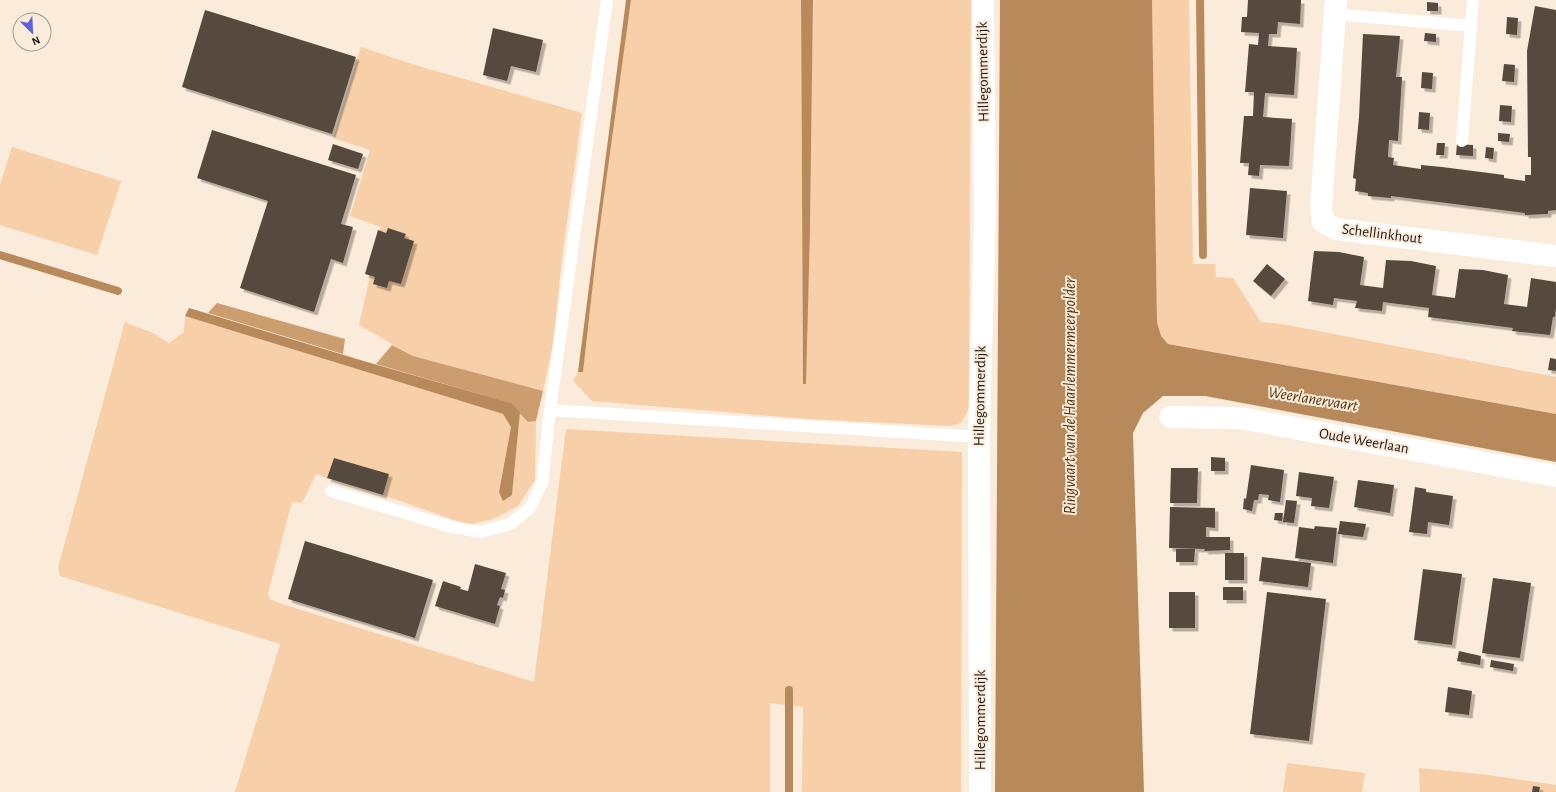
<svg xmlns="http://www.w3.org/2000/svg" width="1556" height="792" font-family="'Alegreya Sans',sans-serif">
	<style>
		.green { fill: #f7cfa8 }
		.forest { fill: #cc9d6e }
		.water { fill: #b88a5b }
		.lines { fill: none; stroke-linecap: round; stroke-linejoin: round }
		.stream { stroke: #b88a5b; stroke-width: 8 }
		.building { fill: #56493c; filter: url(#shadow) }
		.lane { stroke: #fff; stroke-width: 12 }
		.street { stroke: #fff; stroke-width: 22 }
		.secondary { stroke: #fff; stroke-width: 22 }
		.labels { text-anchor: middle; dominant-baseline: central; stroke-width: 4; stroke-linejoin: round; paint-order: stroke }
		.street-label { font-size: 15px; fill: #1d1812; stroke: #fbebdb }
		.water-label { font-size: 16px; font-style: italic; fill: #503109; stroke: #fbebdb }
	</style>
	<defs>
		<filter id="shadow"><feDropShadow dx="3.5" dy="3.5" stdDeviation="0" flood-color="#0004"/></filter>
	</defs>
	<rect width="100%" height="100%" fill="#fbebdb"/>
	<path class="green" d="M631,0H801L803,383L805,384L810,230L813,0H971L969,409L961,423L950,426L808,419L592,401L573,381L578,372H583L597,248Z
		M1152,0H1189L1193,264H1215L1216,277L1233,278L1261,322L1282,324L1556,377V414L1168,344L1161,336L1157,322Z
		M361,47L415,65L582,113L562,258L553,344L543,391L413,356L359,325L381,227L350,216L370,150L333,138Z
		M12,147L121,181L97,255L0,225V185Z
		M185,316L503,414L511,427L499,492L512,494L520,412L528,422L536,421L535,480L518,506L493,519L468,525L383,495L389,474L334,458L327,478L316,474L302,503L292,502L268,593L270,599L285,605L534,682L566,429L962,452L961,792H802L803,707L770,703V792H235L280,644L60,576L58,568L125,321L129,324L153,333L169,343L184,332Z
		M1287,763L1365,773L1362,792H1283Z
		M1419,768L1481,774L1556,785V792H1420Z"/>
	<path class="forest" d="M217,303L345,339L343,354L208,313Z
		M392,345L413,356L543,391L536,421L528,422L510,403L376,364Z"/>
	<path class="water" d="M626,0H631L597,248L583,372H578Z
		M801,0H813L810,230L806,384H803Z
		M1000,0H1152L1157,322L1161,336L1168,344L1556,414V462L1205,396H1163L1143,413L1133,433L1144,792H995Z
		M189,308L367,362L511,403L520,412L512,495L503,501L499,492L511,427L503,414L185,316Z"/>
	<g class="lines">
		<path class="stream" d="M1200,0L1203,255
			M0,255L118,291
			M789,792V690"/>
	</g>
	<path class="building" d="M1248,0H1301L1300,24L1278,22L1277,34H1269L1268,46L1297,48L1294,95L1265,93L1263,117L1292,119L1289,166L1260,165L1259,176L1248,175L1249,163H1240L1244,116H1253L1254,92H1245L1249,44L1258,45L1259,33L1241,32L1242,17H1247Z
		M1427,2L1438,3V11H1427Z
		M1535,6L1556,10V210L1548,211V214L1525,215V213L1391,196V198L1368,196V193L1355,191L1356,179L1353,178L1359,117L1363,34L1400,36L1396,77H1402L1398,141L1389,140L1388,157L1394,158L1393,165L1421,169V165L1442,167L1504,175V178L1525,181V175H1531V157H1528L1527,51Z
		M205,10L356,57L332,134L182,87Z
		M1507,17L1518,18L1517,35L1506,34Z
		M493,28L543,40L536,72L511,66L507,81L483,75Z
		M1425,33L1436,34V42L1424,41Z
		M1504,64L1515,65L1514,82L1502,81Z
		M1422,72L1433,73L1432,89L1421,88Z
		M1500,105L1512,106L1511,122L1499,121Z
		M1419,112L1430,113L1429,130L1418,129Z
		M212,130L356,175L341,224L353,227L343,263L331,259L314,312L240,288L268,201L197,178Z
		M1498,133L1510,134L1509,142L1498,141Z
		M1437,143H1445L1444,155H1436Z
		M333,144L363,154L358,169L328,160Z
		M1457,144L1473,145V156L1456,155Z
		M1486,147L1494,148L1493,159L1485,158Z
		M1250,188L1287,191L1283,238L1246,235Z
		M388,228L406,234L404,238L414,241L401,284L389,281L387,288L373,284L375,277L365,274L378,230L386,233Z
		M1314,251L1339,252L1364,257L1360,285L1383,288L1386,260L1411,261L1436,266L1432,295L1455,298L1459,269L1483,270L1508,275L1504,304L1527,307L1531,278L1556,282V307L1555,317H1553L1550,335L1512,331L1513,328L1428,317L1429,308L1383,302L1382,311L1355,308L1357,301L1334,298L1333,305L1308,301Z
		M1267,264L1285,279L1271,296L1253,281Z
		M1550,358L1556,359V371L1548,370Z
		M1211,457L1225,458V471H1211Z
		M334,458L389,474L383,495L327,478Z
		M1251,465L1284,470L1280,502L1268,500L1269,495L1259,494L1258,500H1254L1252,511L1243,509L1244,498L1246,499Z
		M1171,468H1198L1197,503H1170Z
		M1299,472L1334,477L1329,508L1311,506L1312,498L1296,496Z
		M1358,480L1394,485L1390,513L1354,507Z
		M1415,487L1426,489V492L1453,496L1449,525L1428,522L1427,534L1409,532Z
		M1286,500L1297,501L1294,523L1283,522Z
		M1170,507L1215,508V528L1206,527V537H1230V550L1204,551L1205,549L1169,548Z
		M1275,513H1283L1282,521L1274,520Z
		M1340,521L1366,524L1363,537L1338,534Z
		M1315,526L1337,528L1333,563L1295,558L1299,527L1314,529Z
		M305,541L433,580L415,638L288,599Z
		M1176,549H1195L1194,562H1176Z
		M1225,553H1244V580H1225Z
		M1262,557L1311,563L1308,587L1259,581Z
		M475,564L506,573L501,589L505,590L503,598L500,597L497,605L500,606L495,624L435,606L443,581L461,587L460,589L468,591Z
		M1423,569L1462,574L1452,645L1414,640Z
		M1493,578L1531,583L1520,658L1482,653Z
		M1223,587H1243V600H1223Z
		M1169,592H1195V628H1169Z
		M1267,592L1326,599L1309,741L1250,734Z
		M1459,651L1481,656L1480,665L1457,661Z
		M1491,660L1514,664L1513,671L1490,667Z
		M1448,687L1472,691L1469,715L1445,712Z
		M1533,786L1540,787L1539,792H1532Z"/>
	<g class="lines">
		<path class="lane" d="M1335,14L1471,26
			M1462,141L1473,0
			M550,410L607,0
			M331,491L452,527L481,532L510,524L530,508L542,483L550,410L979,437"/>
		<path class="street" d="M1336,0L1321,207L1323,222L1336,229L1556,256
			M1170,417L1240,418L1556,476"/>
		<path class="secondary" d="M980,792L979,430L985,215L983,0"/>
	</g>
	<g class="labels">
		<g class="street-label">
			<text transform="translate(983 72) rotate(-91)">Hillegommerdijk</text>
			<text transform="translate(1382 234) rotate(7)">Schellinkhout</text>
			<text transform="translate(980 396) rotate(-89)">Hillegommerdijk</text>
			<text transform="translate(1364 441) rotate(10)">Oude Weerlaan</text>
			<text transform="translate(980 720) rotate(-90)">Hillegommerdijk</text>
		</g>
		<g class="water-label">
			<text transform="translate(1070 396) rotate(-90)">Ringvaart van de Haarlemmermeerpolder</text>
			<text transform="translate(1313 399) rotate(9)">Weerlanervaart</text>
		</g>
	</g>
	<g transform="translate(32 32) rotate(156)"><circle r="19" fill="#fbebdb" stroke="#a2978b"/>
	<path d="M0-3L7 15L0 10L-7 15Z" fill="#5c63da"/>
	<text y="-6" font-size="11" font-weight="bold" text-anchor="middle" fill="#1d1812">N</text>
	</g>
</svg>
